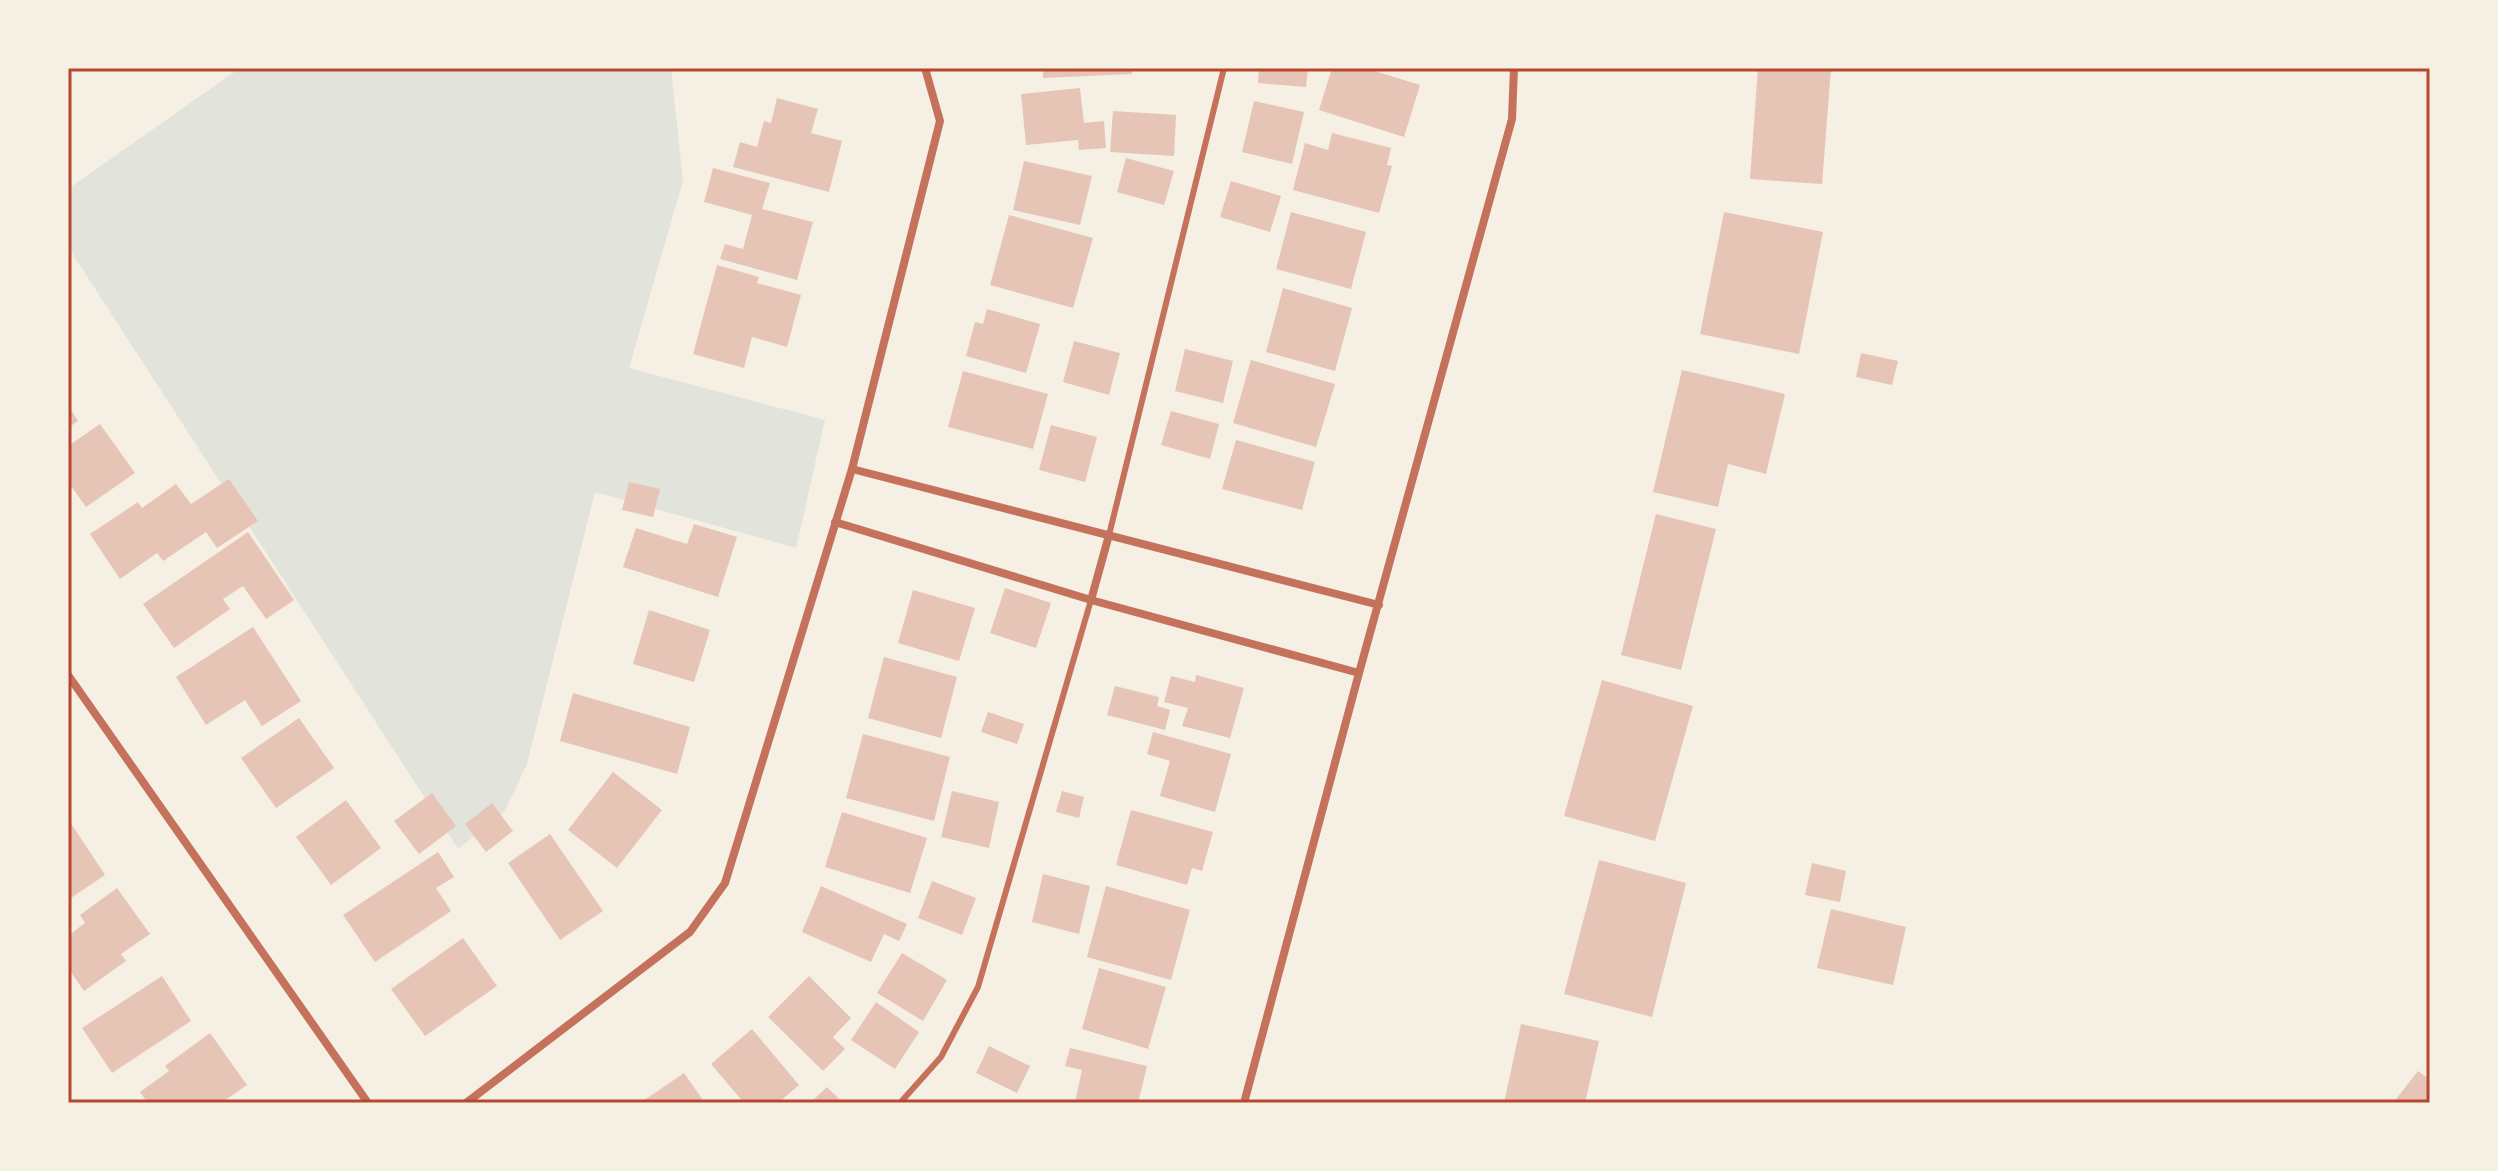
<svg xmlns="http://www.w3.org/2000/svg" width="2498" height="1171" font-family="'Asap Condensed',sans-serif">
	<style>
		.green { fill: #e2e4dc }
		.building { fill: #e6c5b7 }
		.lines { fill: none; stroke-linecap: round; stroke-linejoin: round }
		.service { stroke: #c5725c; stroke-width: 6 }
		.minor { stroke: #c5725c; stroke-width: 8 }
		.neatline { fill: none; stroke: #b5482f; stroke-width: 3 }
	</style>
	<rect width="100%" height="100%" fill="#f6efe4"/>
	<path class="green" d="M240,68H671L683,181L629,368L825,420L796,548L595,492L527,764L505,811L458,849L68,247V189Z"/>
	<path class="building" d="M1043,68H1132V74L1043,78Z
		M1259,68H1308L1306,87L1258,83Z
		M1332,68H1365L1420,85L1404,137L1319,110Z
		M1758,68H1831L1822,184L1750,179Z
		M1080,88L1084,123L1104,121L1106,148L1079,150L1078,140L1026,145L1021,94Z
		M777,98L818,109L811,133L842,141L829,192L733,167L740,142L757,147L764,121L771,123Z
		M1254,101L1304,112L1292,164L1242,152Z
		M1113,111L1176,115L1174,156L1110,152Z
		M1332,133L1391,148L1387,165L1392,166L1379,213L1293,190L1305,143L1328,150Z
		M1126,158L1174,171L1164,205L1117,192Z
		M1024,161L1092,176L1080,225L1013,210Z
		M713,168L770,183L762,209L813,222L797,280L720,259L725,244L743,249L752,215L704,202Z
		M1231,181L1281,196L1270,232L1220,217Z
		M1291,212L1366,232L1351,289L1276,269Z
		M1724,212L1823,232L1799,354L1700,334Z
		M1009,215L1093,238L1073,308L990,285Z
		M717,265L759,277L757,283L801,295L787,347L752,337L744,368L693,354Z
		M1283,288L1352,308L1335,371L1266,352Z
		M987,309L1040,324L1026,373L966,356L975,322L983,324Z
		M1074,341L1120,353L1109,395L1063,382Z
		M1185,349L1233,361L1223,403L1175,391Z
		M1861,353L1898,361L1892,385L1856,377Z
		M1251,360L1335,384L1316,447L1233,423Z
		M1682,370L1785,394L1766,474L1728,464L1718,507L1653,492Z
		M963,371L1048,394L1033,449L948,427Z
		M68,405L78,421L68,428Z
		M1171,411L1219,424L1210,459L1161,445Z
		M100,424L135,473L86,507L68,482V446Z
		M1051,425L1097,437L1085,482L1039,470Z
		M1236,440L1315,462L1302,510L1222,489Z
		M229,479L258,521L217,548L206,532L163,561L157,553L120,579L90,534L138,502L142,508L176,484L191,504Z
		M629,482L660,489L653,517L622,510Z
		M1656,514L1716,529L1681,670L1621,655Z
		M694,524L737,537L718,597L623,567L636,528L687,544Z
		M248,532L294,600L266,619L243,586L223,599L230,609L174,648L143,604Z
		M1005,588L1051,603L1036,648L990,633Z
		M913,590L975,608L959,661L898,643Z
		M649,610L710,630L694,682L633,664Z
		M253,627L301,701L262,726L245,700L206,725L176,677Z
		M884,657L957,677L941,738L868,718Z
		M1196,675L1244,688L1230,738L1182,726L1188,708L1164,702L1171,676L1195,682Z
		M1602,680L1693,706L1655,841L1564,816Z
		M1115,686L1159,697L1157,706L1170,710L1165,730L1107,715Z
		M573,693L690,727L677,774L560,741Z
		M988,712L1024,724L1017,744L981,732Z
		M299,718L334,768L276,808L241,758Z
		M1153,732L1231,754L1215,812L1160,796L1170,761L1147,754Z
		M863,734L950,757L934,821L846,798Z
		M613,772L662,810L617,868L568,830Z
		M952,791L999,802L989,848L941,837Z
		M1062,791L1084,797L1079,818L1056,812Z
		M432,793L456,826L419,854L394,821Z
		M346,800L381,848L331,885L296,837Z
		M492,803L513,831L486,852L465,824Z
		M1131,810L1213,832L1202,871L1192,868L1187,885L1116,865Z
		M842,812L927,838L910,893L825,867Z
		M70,822L105,875L68,900V823Z
		M550,834L603,911L560,940L508,863Z
		M438,852L454,877L436,888L451,911L375,962L343,915Z
		M1599,860L1686,883L1652,1017L1564,994Z
		M1812,863L1846,871L1840,902L1805,895Z
		M1043,874L1090,886L1079,934L1032,922Z
		M932,881L976,898L962,935L918,918Z
		M821,886L907,924L899,941L884,934L871,962L802,932Z
		M1106,886L1190,910L1171,980L1087,957Z
		M117,888L150,934L121,954L126,961L84,991L68,968V936L85,923L80,915Z
		M1831,909L1906,927L1893,985L1817,968Z
		M463,938L497,986L425,1036L391,989Z
		M902,953L947,980L923,1021L877,993Z
		M1099,968L1166,987L1148,1049L1082,1029Z
		M162,976L191,1021L112,1073L82,1028Z
		M809,976L851,1018L833,1037L845,1049L823,1071L768,1017Z
		M876,1002L919,1032L895,1069L851,1040Z
		M1521,1024L1599,1041L1585,1103H1504Z
		M752,1029L799,1085L778,1103H744L711,1064Z
		M210,1033L247,1085L221,1103H148L140,1092L169,1071L165,1066Z
		M989,1046L1030,1066L1017,1093L976,1073Z
		M1070,1048L1147,1066L1138,1103H1075L1082,1070L1065,1066Z
		M2418,1071L2430,1080V1103H2393Z
		M684,1073L705,1103H640Z
		M827,1087L843,1103H810Z"/>
	<g class="lines">
		<path class="service" d="M1109,535L1224,68
			M900,1103L941,1057L978,987L1091,600"/>
		<path class="minor" d="M852,469L1379,605
			M835,522L1091,600L1359,673
			M1091,600L1109,535
			M68,675L368,1103
			M466,1103L690,932L725,883L852,469L940,121L925,68
			M1244,1103L1359,673L1512,119L1514,68"/>
	</g>
	<rect width="2498" height="1171" fill="none" stroke="#f6efe4" stroke-width="140"/>
	<rect x="70" y="70" width="2358" height="1031" class="neatline"/>
</svg>
